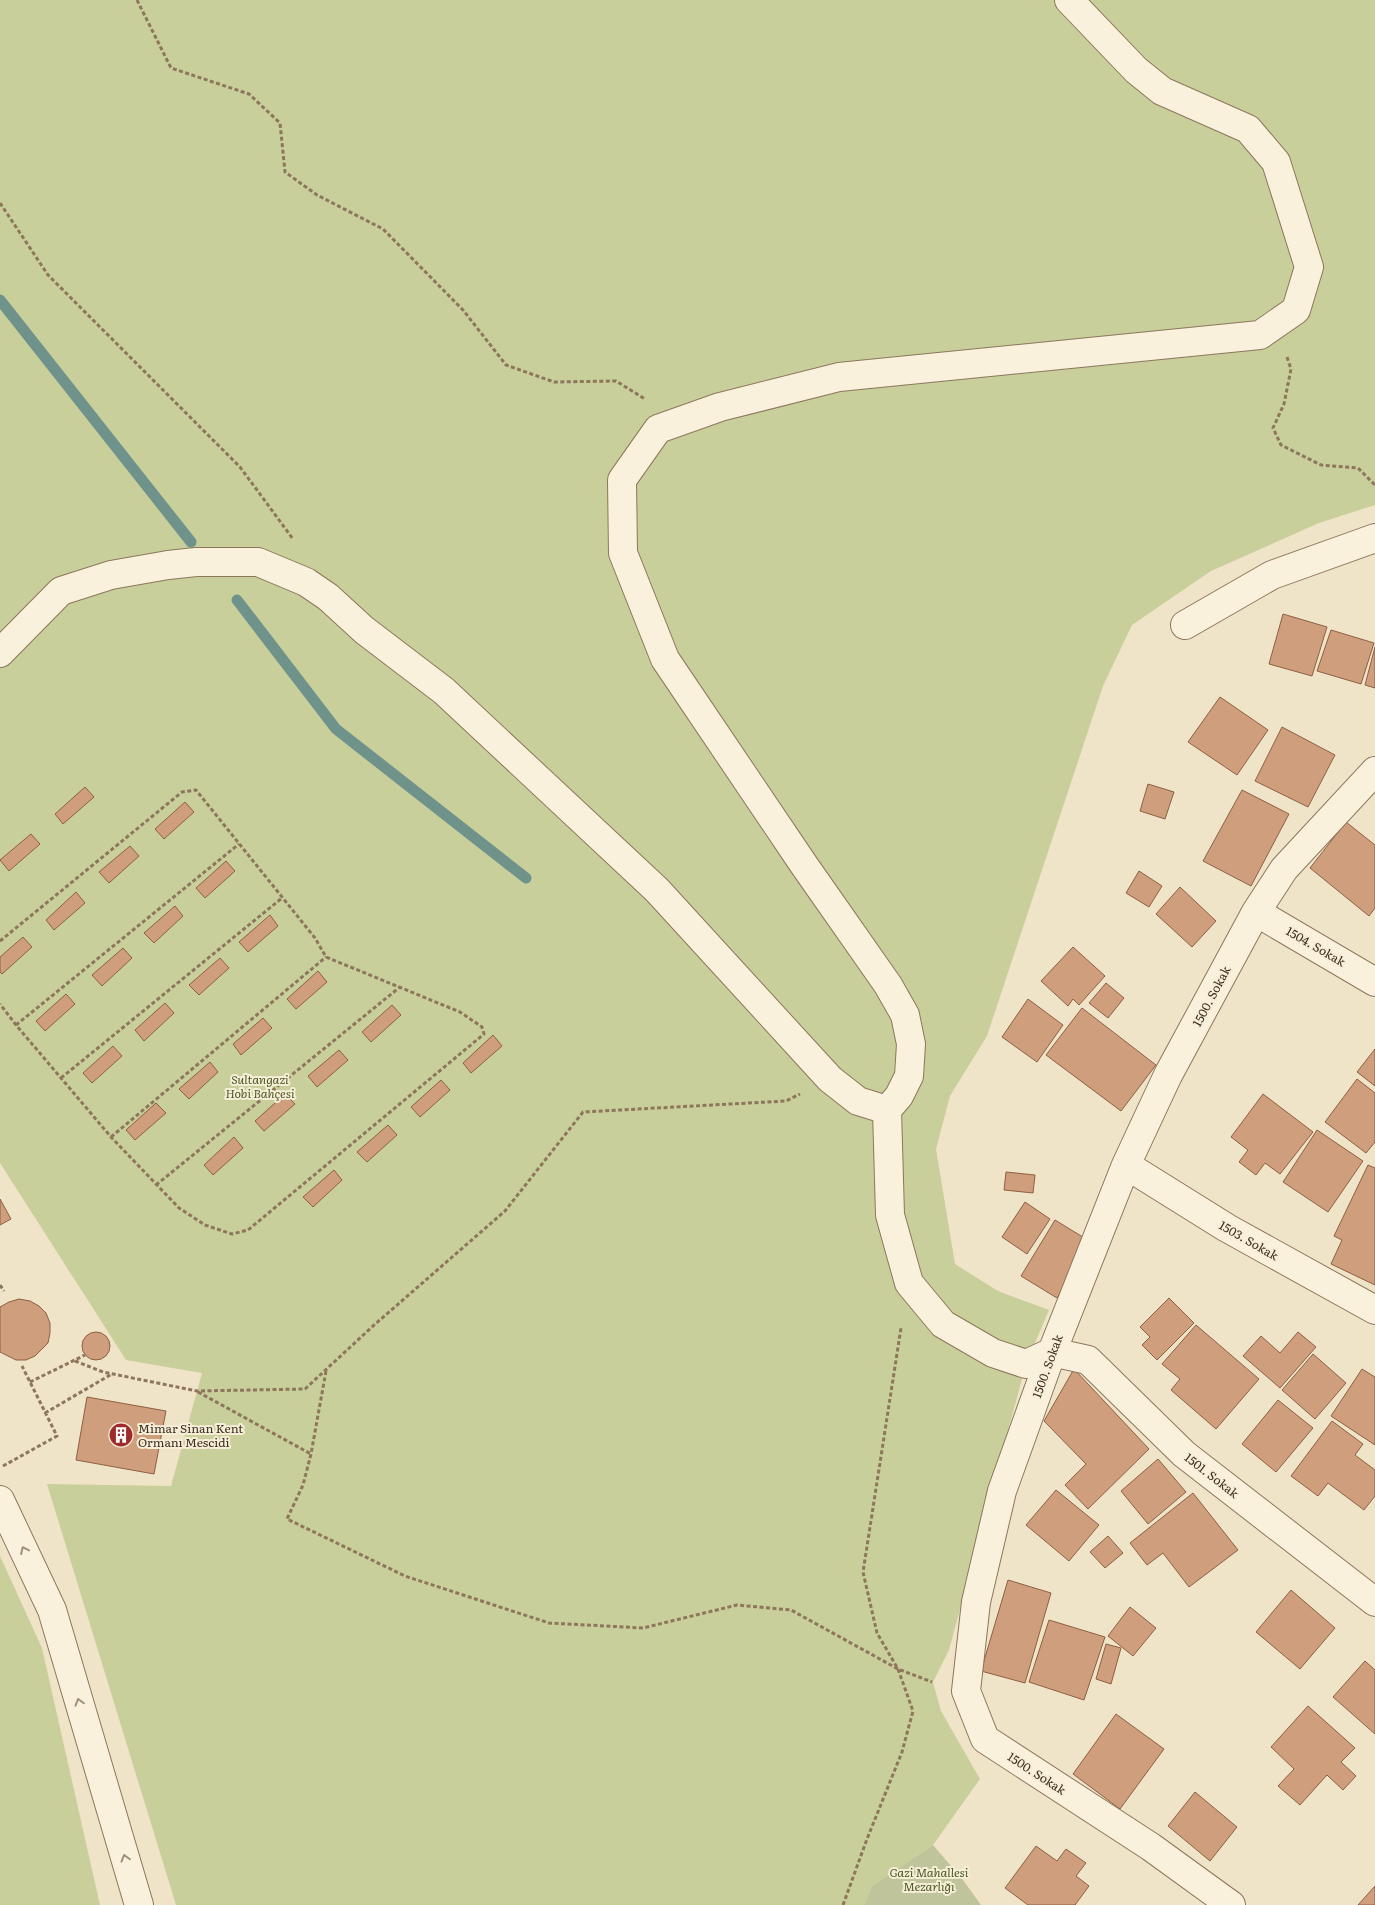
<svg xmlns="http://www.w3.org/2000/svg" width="1375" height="1905" font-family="Literata,serif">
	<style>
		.green { fill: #c9cf9b }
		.cemetery { fill: #bfc49a }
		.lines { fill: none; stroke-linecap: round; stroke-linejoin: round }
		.stream { stroke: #6f938a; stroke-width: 11 }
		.building { fill: #cf9f7d; stroke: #8d5f41 }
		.minor-casing { stroke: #8d765c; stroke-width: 30 }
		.path { stroke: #8d765c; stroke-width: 3; stroke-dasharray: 4 2.5; stroke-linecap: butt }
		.minor { stroke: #faf1dc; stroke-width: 28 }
		.oneway { stroke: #9c907e }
		.labels { text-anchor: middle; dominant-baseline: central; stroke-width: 4; stroke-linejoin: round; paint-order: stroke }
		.street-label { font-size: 12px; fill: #3d2e20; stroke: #f7eed8 }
		.park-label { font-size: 12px; font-style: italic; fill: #4d5a26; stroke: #f7eed8 }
		.poi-label { font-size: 12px; fill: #3d2e20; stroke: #f7eed8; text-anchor: start }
	</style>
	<rect width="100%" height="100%" fill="#f0e4c8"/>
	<path class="green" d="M0,0H1375V505L1319,523L1211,571L1132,625L1103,686L987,1036L950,1096L936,1149L955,1264L998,1291L1049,1310L1026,1364L949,1650L933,1682L941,1711L980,1779L933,1845L872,1886L864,1905H176L47,1484L171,1486L202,1373L126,1360L0,1163Z
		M0,1556L42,1648L100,1905H0Z"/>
	<path class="cemetery" d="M933,1845L963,1880L981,1905H864L872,1886Z"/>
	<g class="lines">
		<path class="stream" d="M0,300L191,542
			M237,600L336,729L526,878"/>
	</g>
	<path class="building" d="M1283,614L1327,627L1312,676L1269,664Z
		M1331,630L1374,643L1361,684L1317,671Z
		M1375,647V688L1365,685Z
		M1220,697L1268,730L1237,775L1188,742Z
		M1282,727L1335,755L1308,807L1255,781Z
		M1148,784L1174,792L1165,819L1140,811Z
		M85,787L94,797L63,824L55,814Z
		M1242,790L1289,814L1251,886L1203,861Z
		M185,802L194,812L164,839L155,829Z
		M1346,822L1375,845V908L1369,916L1310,868Z
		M31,834L40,844L9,871L0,860Z
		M130,846L139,856L109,883L99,872Z
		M226,861L235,871L205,898L196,888Z
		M1139,871L1162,886L1149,907L1126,893Z
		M1180,887L1216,921L1192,947L1156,914Z
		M76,892L85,903L54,930L46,920Z
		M175,906L183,916L154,943L144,933Z
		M270,915L278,926L248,952L239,942Z
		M23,937L32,947L2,974L0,972V957Z
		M1073,947L1105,976L1079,1005L1073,999L1068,1006L1041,981Z
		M123,948L132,958L102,986L92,975Z
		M220,958L229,968L199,995L189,985Z
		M318,971L327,982L296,1009L287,999Z
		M1106,983L1124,998L1108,1018L1089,1003Z
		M66,994L75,1004L45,1031L36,1021Z
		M1028,999L1063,1025L1037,1062L1002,1037Z
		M165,1003L174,1013L144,1041L135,1030Z
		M392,1005L401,1015L371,1042L362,1032Z
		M1082,1008L1156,1065L1121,1111L1046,1055Z
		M263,1018L272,1028L241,1055L233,1044Z
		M493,1035L502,1046L471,1073L463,1063Z
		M113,1046L122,1056L92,1083L83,1073Z
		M1375,1049V1086L1357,1072Z
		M339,1050L348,1060L317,1087L308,1076Z
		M210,1062L218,1072L189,1099L179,1089Z
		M1357,1079L1375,1093V1142L1366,1153L1325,1122Z
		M441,1080L450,1090L420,1117L411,1107Z
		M285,1094L295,1104L264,1131L255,1121Z
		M1263,1094L1313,1132L1280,1174L1265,1163L1256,1175L1239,1162L1248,1150L1231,1137Z
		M156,1103L166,1113L135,1140L126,1130Z
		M388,1125L397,1135L367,1162L357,1152Z
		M1317,1130L1363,1161L1328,1212L1283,1182Z
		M234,1137L243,1148L213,1175L204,1165Z
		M1368,1165L1375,1168V1285L1331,1264L1342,1240L1334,1236Z
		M334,1170L342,1180L313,1207L303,1197Z
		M1006,1172L1035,1175L1033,1193L1004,1190Z
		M0,1199L11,1219L0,1225Z
		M1025,1202L1050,1219L1027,1254L1002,1237Z
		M1055,1220L1091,1242L1057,1298L1021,1276Z
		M1169,1298L1194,1323L1157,1360L1142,1345L1150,1337L1140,1327Z
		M19,1299L30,1301L39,1306L46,1313L50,1323V1333L48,1343L35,1356L26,1360H16L0,1352V1307L9,1302Z
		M1196,1325L1259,1379L1216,1429L1171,1390L1180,1379L1162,1364Z
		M1298,1332L1316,1347L1280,1388L1243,1356L1261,1336L1280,1353Z
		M82 1346a14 14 0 1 1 28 0a14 14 0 1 1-28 0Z
		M1313,1354L1346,1383L1315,1419L1282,1390Z
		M1074,1369L1149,1449L1088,1509L1065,1485L1086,1464L1044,1421Z
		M1362,1369L1375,1377V1445L1331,1416Z
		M87,1397L166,1411L154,1474L76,1460Z
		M1278,1400L1313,1428L1276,1472L1242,1444Z
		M1332,1421L1363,1444L1355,1455L1375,1470V1496L1364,1510L1328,1483L1318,1496L1291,1476Z
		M1158,1459L1186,1492L1148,1524L1121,1491Z
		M1056,1490L1099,1525L1069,1561L1026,1525Z
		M1193,1493L1238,1550L1189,1587L1163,1553L1147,1565L1130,1543Z
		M1108,1536L1123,1553L1105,1568L1090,1552Z
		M1008,1580L1051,1593L1025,1683L981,1671Z
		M1291,1590L1335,1628L1300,1669L1256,1632Z
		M1130,1607L1156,1628L1133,1656L1108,1636Z
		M1049,1620L1105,1637L1084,1700L1029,1682Z
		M1106,1644L1121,1648L1111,1684L1096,1679Z
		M1365,1661L1375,1670V1734L1333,1697Z
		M1308,1706L1355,1748L1341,1762L1356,1776L1343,1790L1327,1775L1300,1805L1278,1786L1294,1769L1271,1747Z
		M1116,1714L1164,1749L1120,1809L1073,1774Z
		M1195,1792L1237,1827L1210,1861L1168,1826Z
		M1036,1846L1057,1861L1066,1849L1086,1863L1076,1876L1089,1886L1075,1905H1028L1005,1888Z
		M1375,1886V1905H1358Z"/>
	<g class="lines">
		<defs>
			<path id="minor" d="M1069,0L1136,70L1162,91L1248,129L1276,162L1309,267L1296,310L1260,335L839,377L720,407L658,429L622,480L623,553L665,659L804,865L888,985L905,1015L911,1044L909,1076L899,1096L887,1110L890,1215L909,1283L943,1324L993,1353L1026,1364L1052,1352L1088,1360L1184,1454L1375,1602
				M1185,625L1272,575L1375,538
				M0,653L61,591L111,575L168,565L196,562H258L306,582L328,597L364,630L444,691L657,890L830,1079L858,1101L887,1110
				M1256,912L1375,982
				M1126,1165L1227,1228L1375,1310
				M0,1500L52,1610L139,1905
				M1231,1905L1151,1847L985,1739L966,1691L976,1602L1002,1491L1052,1352L1126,1165L1168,1075L1256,912L1284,869L1375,771"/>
		</defs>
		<use href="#minor" class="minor-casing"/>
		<path class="path" d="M137,0L171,68L249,94L280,123L285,172L317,195L383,229L463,310L506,365L554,382L616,381L645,399
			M0,203L48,275L240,467L293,539
			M1287,357L1291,369L1284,404L1273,428L1281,445L1321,465L1358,468L1375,485
			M0,941L182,792L196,790L315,938L326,957L460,1012L482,1027L484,1034L248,1230L232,1234L205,1225L179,1208L111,1137L16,1025L0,1004
			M16,1025L239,844
			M61,1078L282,898
			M111,1137L326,957
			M156,1185L400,987
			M0,1285L4,1291
			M75,1361L103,1372L197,1391L305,1389L373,1326L505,1211L583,1112L786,1101L800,1094
			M326,1371L311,1454L303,1485L287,1519L405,1576L549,1623L643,1628L737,1605L791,1610L898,1669L932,1682
			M30,1382L85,1355
			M198,1392L311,1454
			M45,1413L112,1374
			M3,1466L57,1436L22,1366
			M843,1905L867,1839L902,1752L913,1711L898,1669L877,1633L863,1572L901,1328"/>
		<use href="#minor" class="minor"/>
	</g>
	<defs><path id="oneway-chevron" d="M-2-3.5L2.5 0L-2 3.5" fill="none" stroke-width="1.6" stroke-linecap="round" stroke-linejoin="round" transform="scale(1.25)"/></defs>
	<g class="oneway">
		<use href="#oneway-chevron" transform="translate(24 1550) rotate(-115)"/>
		<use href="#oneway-chevron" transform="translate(79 1702) rotate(-106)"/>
		<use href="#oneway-chevron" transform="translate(125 1858) rotate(-106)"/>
	</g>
	<defs>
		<symbol id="building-disc" viewBox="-11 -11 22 22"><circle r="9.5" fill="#9e2a2b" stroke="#f7eed8"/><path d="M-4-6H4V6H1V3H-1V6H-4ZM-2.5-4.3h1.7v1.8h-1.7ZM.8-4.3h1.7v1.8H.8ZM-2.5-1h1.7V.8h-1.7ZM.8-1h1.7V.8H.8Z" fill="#fff"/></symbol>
	</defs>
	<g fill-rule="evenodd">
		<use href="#building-disc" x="107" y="1421" width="28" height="28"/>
	</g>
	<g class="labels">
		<g class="street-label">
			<text transform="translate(1316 946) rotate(30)">1504. Sokak</text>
			<text transform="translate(1211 996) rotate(-62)">1500. Sokak</text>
			<text transform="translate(1249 1240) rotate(30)">1503. Sokak</text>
			<text transform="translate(1047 1366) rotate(-70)">1500. Sokak</text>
			<text transform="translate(1212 1475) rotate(38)">1501. Sokak</text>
			<text transform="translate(1037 1773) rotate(33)">1500. Sokak</text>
		</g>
		<g class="park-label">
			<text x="260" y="1079">Sultangazi<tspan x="260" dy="14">Hobi Bahçesi</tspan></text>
			<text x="929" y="1872">Gazi Mahallesi<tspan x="929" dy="14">Mezarlığı</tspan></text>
		</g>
		<g class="poi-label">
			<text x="138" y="1428">Mimar Sinan Kent<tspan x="138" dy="14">Ormanı Mescidi</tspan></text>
		</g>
	</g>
</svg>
